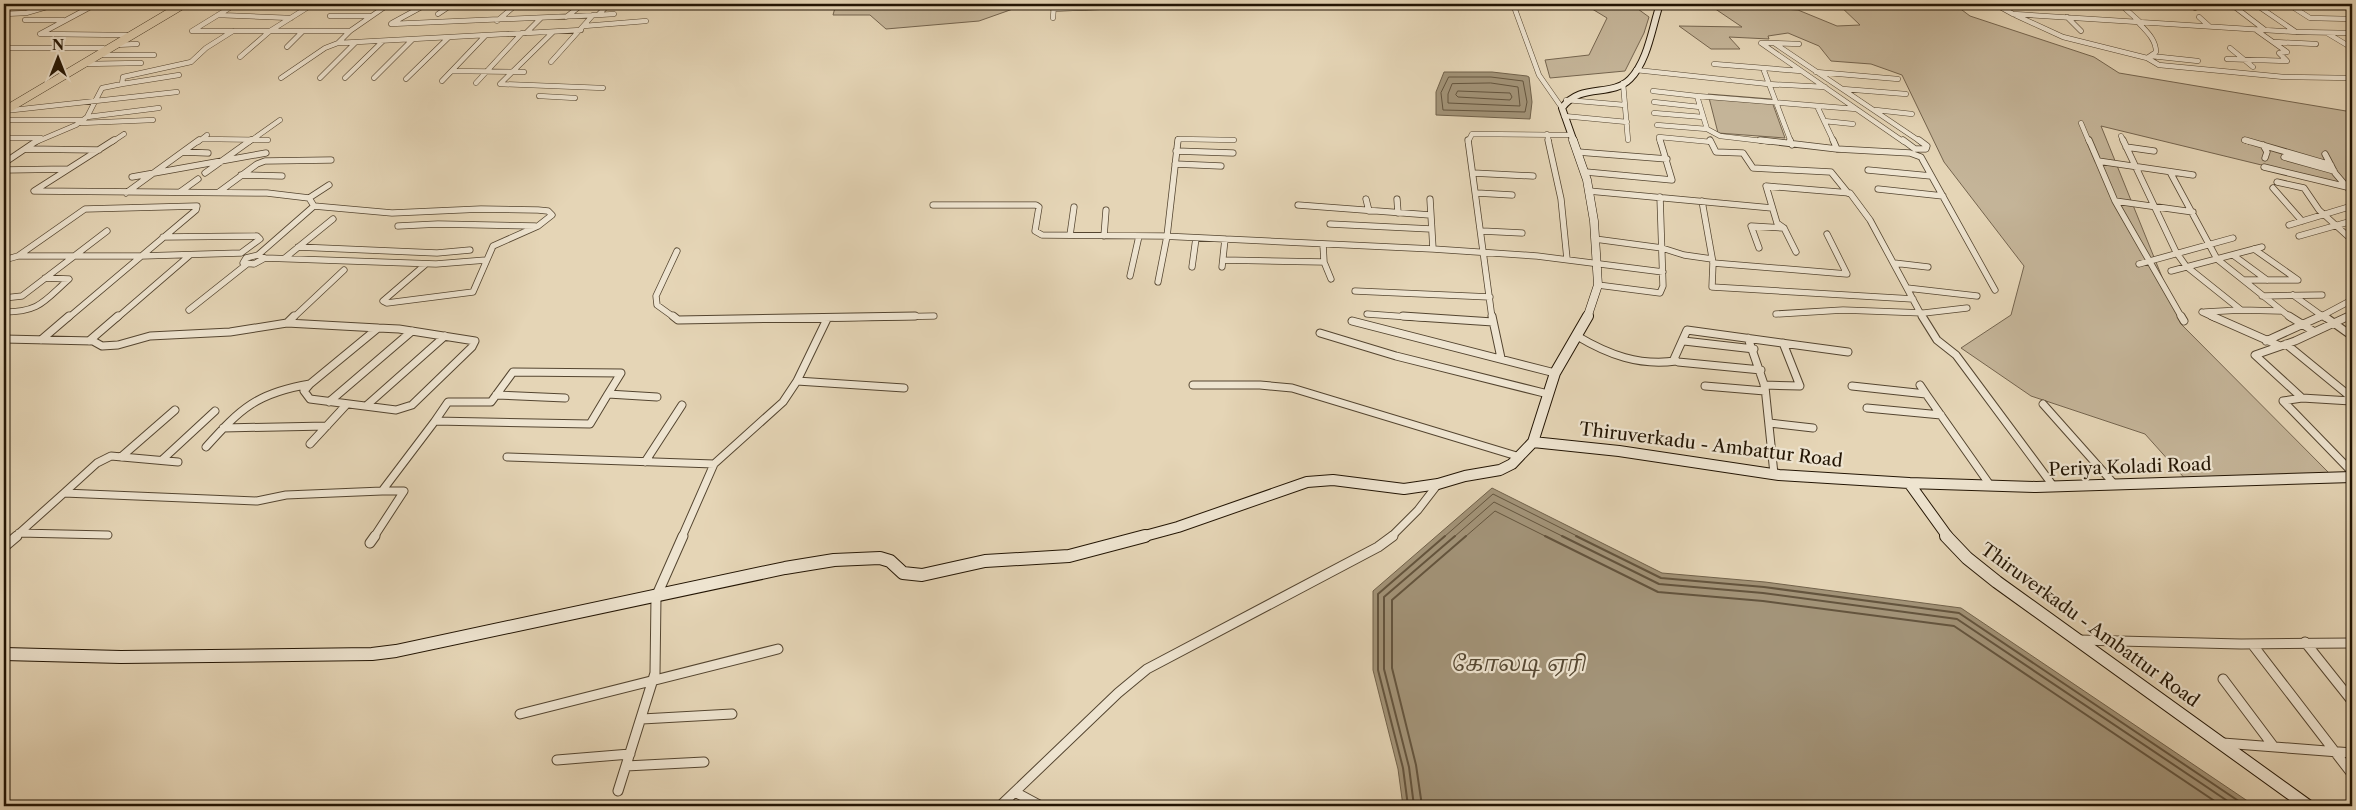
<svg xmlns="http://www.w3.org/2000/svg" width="2356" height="810" font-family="'Libre Caslon Text','Noto Serif Tamil',serif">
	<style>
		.green { fill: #c4b498; stroke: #74644e }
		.water { fill: #a39479; stroke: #70614a }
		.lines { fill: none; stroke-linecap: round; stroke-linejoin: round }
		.shore-far1 { stroke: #63543e; stroke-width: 1 }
		.shore { stroke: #63543e; stroke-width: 2 }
		.street-far3-casing { stroke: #544530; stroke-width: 5.5 }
		.street-far2-casing { stroke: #544530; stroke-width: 7 }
		.street-far1-casing { stroke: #544530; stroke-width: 9 }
		.street-casing { stroke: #544530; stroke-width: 11 }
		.secondary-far3-casing { stroke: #231504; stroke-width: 8 }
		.secondary-far2-casing { stroke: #231504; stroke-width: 9 }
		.secondary-far1-casing { stroke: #231504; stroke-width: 12 }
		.secondary-casing { stroke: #231504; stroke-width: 14 }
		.primary-casing { stroke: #231504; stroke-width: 9 }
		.street-far3 { stroke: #eee4d0; stroke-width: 4.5 }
		.street-far2 { stroke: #eee4d0; stroke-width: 5.5 }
		.street-far1 { stroke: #eee4d0; stroke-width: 7 }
		.street { stroke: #eee4d0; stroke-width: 9 }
		.secondary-far3 { stroke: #eee4d0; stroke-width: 6 }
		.secondary-far2 { stroke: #eee4d0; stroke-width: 8 }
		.secondary-far1 { stroke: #eee4d0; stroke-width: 10 }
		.secondary { stroke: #eee4d0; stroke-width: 12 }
		.primary { stroke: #e5d5b6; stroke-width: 8 }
		.labels { text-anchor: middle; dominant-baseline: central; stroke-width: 4.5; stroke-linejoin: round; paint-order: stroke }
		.street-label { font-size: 18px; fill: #231504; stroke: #eee4d0 }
		.near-water-label { font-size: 22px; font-style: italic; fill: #564833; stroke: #eee4d0 }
	</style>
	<rect width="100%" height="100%" fill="#e5d5b6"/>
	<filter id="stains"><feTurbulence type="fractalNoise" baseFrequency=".004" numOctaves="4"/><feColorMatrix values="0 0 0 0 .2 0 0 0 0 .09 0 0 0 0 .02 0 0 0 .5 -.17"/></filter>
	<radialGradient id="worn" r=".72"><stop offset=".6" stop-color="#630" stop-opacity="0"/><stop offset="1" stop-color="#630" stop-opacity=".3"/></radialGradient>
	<path class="green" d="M836,4H1027L979,21L886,29L870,15H833Z
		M1584,4H1631L1649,17L1644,33L1625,71L1550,78L1545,60L1589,55L1607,18Z
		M1708,4H1752L1755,7L1798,10L1837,26L1860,25L1838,4H1954L1970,16L2094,57L2119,73L2352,112V187L2101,126L2181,324L2334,478L2188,482L2145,434L2031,396L1961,348L2011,315L2024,266L1944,162L1902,75L1871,64L1831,61L1819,46L1788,33L1768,36L1769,39L1729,37L1740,49H1711L1679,26L1742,27Z
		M1708,94L1771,99L1785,138L1718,133Z"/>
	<path class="water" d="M1444,72H1492L1527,76L1529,77L1532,102L1530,119L1436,115V92Z
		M1492,488L1662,573L1765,582L1961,608L2255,806H1403L1398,769L1373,670V591Z"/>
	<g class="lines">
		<path class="shore-far1" d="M1449,77H1491L1523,81L1527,102L1525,112L1443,110L1441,93Z
			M1491,83L1518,87L1520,106L1448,103V94L1452,84Z
			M1458,91L1510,93L1512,97L1510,100L1458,97L1456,95Z
			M1444,537L1493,494L1579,537
			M1454,537L1494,502L1564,537
			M1465,537L1495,511L1547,537"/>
		<path class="shore" d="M1545,536L1658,592L1763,601L1954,626L2222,806
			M1562,536L1659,584L1763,593L1957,619L2235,806
			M1576,536L1661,578L1764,587L1959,613L2246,806
			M1408,806L1403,768L1378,670V594L1445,536
			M1414,806L1409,767L1384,669V597L1455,536
			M1422,806L1416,765L1392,668V600L1466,536"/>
		<defs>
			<path id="street-far3" d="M96,4L40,34L126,35
				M236,4L192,31H350
				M389,4L350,31L338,43L581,30
				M1513,4L1539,75L1562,108
				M1995,4L2013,14L2296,32L2352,33
				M2119,4L2171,7
				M2120,4L2140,22
				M2191,4L2195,8
				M2231,4L2265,30
				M2255,4L2296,32
				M2288,4L2310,18L2352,19
				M2310,4L2352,7
				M1053,9L1106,7
				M4,14L26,13L57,4
				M438,14L453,4
				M218,15L291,18
				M598,15L614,14
				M2015,15L2063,37L2147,58
				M330,16H370
				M566,17L583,4
				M2067,17L2081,31
				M2199,17L2209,26
				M1053,18L1054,4
				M25,20H63
				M497,21L517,4
				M2138,22C2146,31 2156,39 2156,52L2147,58L2159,65L2284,77L2352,78
				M392,23L427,4
				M391,24L598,15L609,4
				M584,26L646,21
				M553,32L500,84L603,88
				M526,33L541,18
				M2327,33L2352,48
				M2275,42L2316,44
				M1774,43L1799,44
				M115,45L137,44
				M287,47L303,31
				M4,48H103
				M2230,48L2253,67
				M97,55H154
				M2151,56L2198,61
				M240,57L270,31L313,4
				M2227,59L2287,61L2279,53L2287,52L2256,30
				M551,62L593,15
				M83,64L141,63
				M1714,64L1801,71
				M1763,68L1791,142
				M1636,70L1768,84L1825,87
				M452,71L524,72
				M1816,72L1898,79
				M281,78L325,48L338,43
				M320,78L356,42
				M345,78L383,41
				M374,78L412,40
				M406,79L448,38
				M442,81L485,36
				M476,83L522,33
				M1623,83L1628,140
				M122,84L179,75
				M1843,89L1906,94
				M1653,91L1697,96
				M539,96L575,98
				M1566,100L1625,105
				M1654,102L1700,107
				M1817,106L1834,142
				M159,108L87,117L102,88L122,84L123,77L191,62L206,48L233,31
				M1876,110L1912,114
				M4,111L177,92
				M1654,113L1703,117
				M1564,116L1627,122
				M4,120H84
				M1824,121L1853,124
				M81,123L153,120
				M2081,123L2089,142
				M1657,125L1707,129L1697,96L1856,109
				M1707,129L1720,136L1771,142
				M1547,134L1549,142
				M2121,136L2124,142
				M4,138H41
				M202,139L268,140
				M2244,140L2250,142
				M36,142L76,125L87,117
				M112,142L124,134
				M198,142L207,135
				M249,142L280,120
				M1178,142V139L1234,140
				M1468,142L1472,134L1572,135
				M1660,142L1659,137L1711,142
				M1904,142L1761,43H1774L1921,142"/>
			<path id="street-far2" d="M114,140L34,191L267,193L309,198L314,206L258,255
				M1468,140L1492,318
				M1548,140L1561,199L1567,259
				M1710,140L1716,152L1743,153L1753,168L1831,172L1848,193
				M1760,140L1837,149L1910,153L1921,157L1995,290
				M1790,140L1792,145
				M1833,140L1837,149
				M1903,140L1915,149H1926L1927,146L1919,140
				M2089,140L2098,161
				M2123,140L2176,252L2186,266L2241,310L2280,311
				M2245,140L2331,165
				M2263,145L2267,152L2265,158
				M2126,147L2154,151
				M25,149L99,150
				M1176,151L1233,153
				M183,152L208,153
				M1578,152L1667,159
				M2325,154L2335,173L2352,193
				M2284,157L2334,171
				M4,163L38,140
				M1175,164L1221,166
				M2264,167L2347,187
				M4,170L68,169
				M1868,170L1931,176
				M1586,172L1672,180L1660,140
				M2170,172L2217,259L2291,318
				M205,173L251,140
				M1473,173L1533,176
				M241,175L282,176
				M2193,175L2098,161L2115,201L2193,212
				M132,177L266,153
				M2277,182L2304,188L2319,210L2352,240
				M2273,188L2302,221
				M1878,189L1943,196
				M1589,191L1772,208
				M180,192L198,179
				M219,192L257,164L265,161L331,160
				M126,193L199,140
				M1477,193L1512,195
				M309,198L329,185
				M1366,199L1369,211
				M1397,199L1398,213
				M1430,199L1433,249L1537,256L1663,272
				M1702,201L1713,263L1712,287L1913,299
				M2115,201L2182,318
				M933,205H1036L1039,207L1035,231L1042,235L1162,236L1433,249
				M1298,205L1430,215
				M314,206L392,213L481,209L538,210L548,211L552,215L538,226L493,246L473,292L387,303L383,301
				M1330,224L1431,229
				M2289,225L2352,206
				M398,226L438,224L535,226
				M1482,231L1522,233
				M1070,235L1074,207
				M1104,236L1106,210
				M2299,236L2352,221
				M1595,239L1662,248L1684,255L1712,259
				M1323,244L1324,262L1331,279
				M298,247L437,253L470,250
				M1759,248L1751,226L1784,228
				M1796,252L1784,228L1777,223L1766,186L1850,193L1870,220L1923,318
				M258,255L265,258L254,264L243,263L246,258Z
				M2233,255L2267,280
				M18,256L85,209L197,206L196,210L68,318
				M265,258L436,264L486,260
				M285,258L333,219
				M4,260L18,256H141L241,253L260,239L257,236L163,237
				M1223,260L1324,262
				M1713,263L1847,274L1827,234
				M1894,263L1928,267
				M2139,264L2233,238
				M1192,267L1196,238
				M1222,267L1225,239
				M2171,271L2262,247
				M1130,276L1139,236
				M2244,280H2298L2254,249
				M1158,282L1167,236L1178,140
				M1598,285L1660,293L1663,286L1660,197
				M1907,288L1977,296
				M1355,291L1490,297
				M2293,295L2325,318
				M2262,296L2322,295
				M4,298L22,296L107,231
				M383,301L426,264
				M189,310L247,264
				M4,312C40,312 44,301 69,279L45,278
				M2202,312L2215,318
				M2205,312L2241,310
				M1367,314L1423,318
				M1776,314L1843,310L1924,313L1967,308
				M117,318L190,255
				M293,318L344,270
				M675,318L657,305L656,296L677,251
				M835,318L934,316
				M2318,318L2348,302
				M2346,318L2352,315"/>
			<path id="street-far1" d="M673,316L678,320L915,316
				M1403,316L1493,322
				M1492,316L1501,358
				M1922,316L1937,340L1956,355L2054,487
				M2181,316L2184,321
				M2212,316L2280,346
				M2289,316L2313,331
				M2324,316L2352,336
				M1352,321L1555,373
				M287,323L294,316
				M378,328L399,329L475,341L472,347L412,405L396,410L310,399L304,391L310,384Z
				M1320,333L1396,356L1548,394
				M1577,336C1609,355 1639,366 1676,361
				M1748,338L1765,387L1774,474
				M4,339L93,341L102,346L118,345L150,336L230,332L287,323L378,328
				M41,340L69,316
				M89,341L118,316
				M1684,341L1754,349
				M2266,341L2321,316
				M2286,344L2352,398
				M1761,370L1678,362L1674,359L1687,330L1848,352
				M797,381L904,388
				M1193,385H1260L1292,388L1520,457
				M1764,385L1800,386L1783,343
				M1920,385L1926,394
				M1705,386L1765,391
				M1852,386L1926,394L1990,485
				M496,395L565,398
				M2302,398L2255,355L2295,341L2349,316
				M2352,398L2351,401L2302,398L2283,401L2352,472
				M329,402L412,331
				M2043,404L2115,485
				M366,406L445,336
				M1867,408L1941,415
				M435,421L448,402H491L513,372L621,373L608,394
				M1770,423L1813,428
				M223,428L327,426
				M310,444L347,404
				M206,447C241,408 257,393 310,384
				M121,457L175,410
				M507,457L714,464L682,537
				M162,460L215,411
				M645,462L682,405
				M714,464L783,402L797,381L827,319
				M64,493L97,463L111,456L178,462
				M19,533L108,535
				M15,537L64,493L257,501L286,495L382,491L435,421L590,424L608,394L657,397
				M374,537L404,491H382
				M1391,537L1418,510L1438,484"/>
			<path id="street" d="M370,543L375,536
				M4,547L17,536
				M2079,640L2241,644L2352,643
				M2305,642L2352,701
				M2252,644L2352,774
				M2223,679L2274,747
				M520,714L778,649
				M642,719L732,714
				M2223,743L2352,753
				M557,760L630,754
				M626,766L704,762
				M618,791L655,673L656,597L683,536
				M1015,792L1041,806
				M1000,806L1118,693L1147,669L1378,547L1393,536"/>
			<path id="secondary-far3" d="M1574,142L1562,108C1581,82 1611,98 1630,79C1648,61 1652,27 1660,4"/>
			<path id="secondary-far2" d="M1573,140L1587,180L1594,221L1598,285L1587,318"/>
			<path id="secondary-far1" d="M1533,442L1619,451L1779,475L1909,483L2036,487L2352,477
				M1909,483L1948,537
				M1141,537L1178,527L1307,482L1333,480L1404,489L1438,484L1465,476L1500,470L1512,464L1533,442L1555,373L1588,316"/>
			<path id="secondary" d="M1946,536L1967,558L1997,582L2308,806
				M4,654L121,657L372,654L396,651L785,568L834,560L880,558L890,561L903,573L922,575L985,561L1069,556L1145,536"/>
			<path id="primary" d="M4,111L184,4"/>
		</defs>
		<use href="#street-far3" class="street-far3-casing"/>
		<use href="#street-far2" class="street-far2-casing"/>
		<use href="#street-far1" class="street-far1-casing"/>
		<use href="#street" class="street-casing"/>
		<use href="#secondary-far3" class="secondary-far3-casing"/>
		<use href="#secondary-far2" class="secondary-far2-casing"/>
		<use href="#secondary-far1" class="secondary-far1-casing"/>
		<use href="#secondary" class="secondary-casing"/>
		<use href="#primary" class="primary-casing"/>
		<use href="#street-far3" class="street-far3"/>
		<use href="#street-far2" class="street-far2"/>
		<use href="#street-far1" class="street-far1"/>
		<use href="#street" class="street"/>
		<use href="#secondary-far3" class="secondary-far3"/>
		<use href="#secondary-far2" class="secondary-far2"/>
		<use href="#secondary-far1" class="secondary-far1"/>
		<use href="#secondary" class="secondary"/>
		<use href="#primary" class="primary"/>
	</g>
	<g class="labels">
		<g class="street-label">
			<text transform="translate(1711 445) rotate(7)">Thiruverkadu - Ambattur Road</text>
			<text transform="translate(2130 467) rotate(-2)">Periya Koladi Road</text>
			<text transform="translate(2090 625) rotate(36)">Thiruverkadu - Ambattur Road</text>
		</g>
		<g class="near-water-label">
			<text x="1519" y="663">கோலடி ஏரி</text>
		</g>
	</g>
	<rect width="2356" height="810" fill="none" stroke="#e5d5b6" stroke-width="20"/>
	<rect x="5" y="5" width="2346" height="800" fill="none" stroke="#231504" stroke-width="2.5"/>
	<rect x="10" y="10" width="2336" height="790" fill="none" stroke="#231504"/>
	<g transform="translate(58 58)" stroke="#eee4d0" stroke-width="4" paint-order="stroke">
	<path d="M0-4L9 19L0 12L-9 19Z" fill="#231504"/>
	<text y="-8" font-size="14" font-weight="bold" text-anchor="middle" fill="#231504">N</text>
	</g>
	<rect width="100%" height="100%" filter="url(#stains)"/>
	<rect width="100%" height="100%" fill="url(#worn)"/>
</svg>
